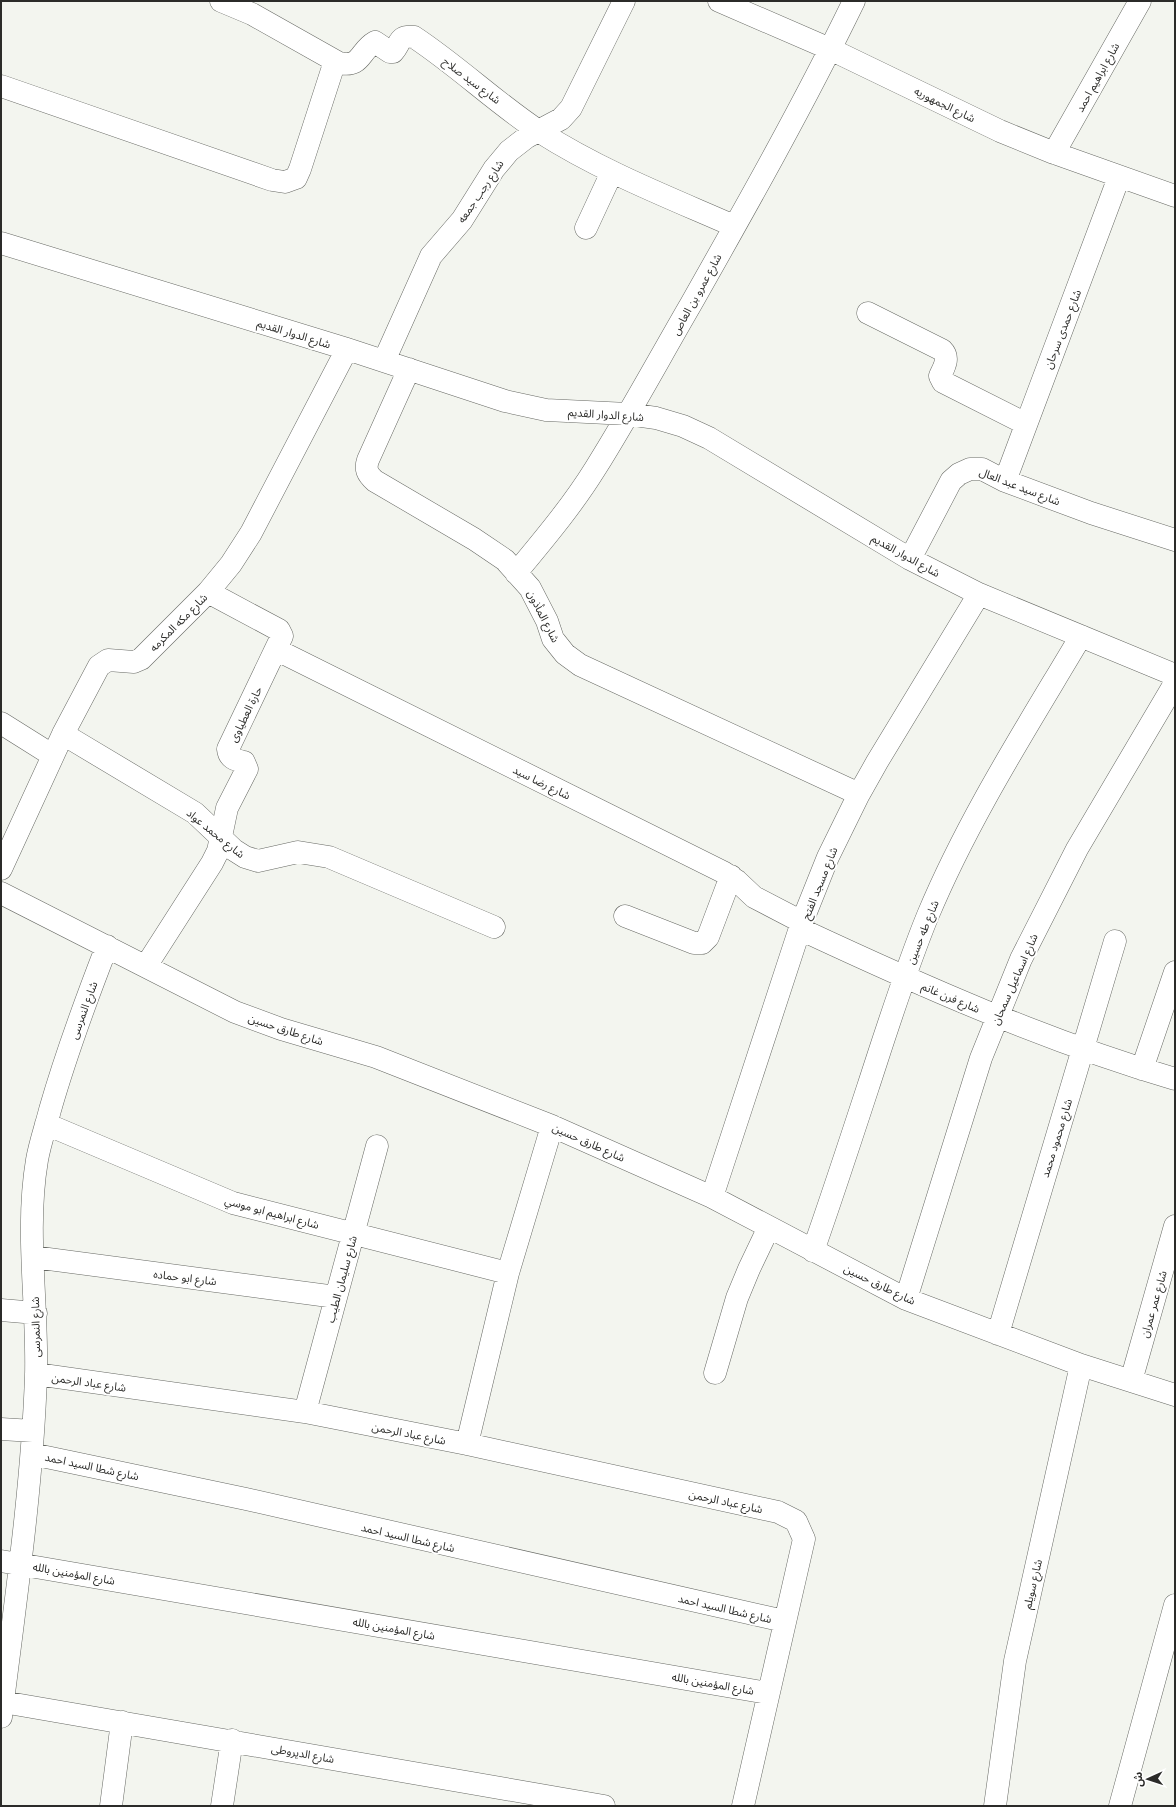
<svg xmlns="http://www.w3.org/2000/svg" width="1176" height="1807" font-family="Lato,'Noto Sans Arabic',sans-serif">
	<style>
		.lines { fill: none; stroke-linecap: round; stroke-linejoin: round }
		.minor-casing { stroke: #676964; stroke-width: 23 }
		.minor { stroke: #fff; stroke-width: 22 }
		.labels { text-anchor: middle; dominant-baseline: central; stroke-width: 4; stroke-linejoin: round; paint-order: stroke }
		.street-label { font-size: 11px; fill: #2b2b29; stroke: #fff }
	</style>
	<rect width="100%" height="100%" fill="#f3f5ef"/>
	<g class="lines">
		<defs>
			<path id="minor" d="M221,1L252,14L339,63C362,68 359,51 375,42L390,52H393C401,43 398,35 414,37C458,66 496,103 540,132C601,171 668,197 734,226
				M719,1L830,49L1000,131L1054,153L1175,196
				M1,86L272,180L285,182L296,178L300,169L335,61
				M1054,153L1140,1
				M586,228L612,172
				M1,243L347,349L505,401L546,410L628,414L656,418L683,426L709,438L910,559L979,594L1175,675
				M868,313L942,350C950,358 944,367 940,376L943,382L1026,424
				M384,361L431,256L462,220L494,169L509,151L527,137L561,119L571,108L624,1
				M409,369L368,460C365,469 367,474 375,481L474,539L505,560L530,588L547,621L553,639L565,654L580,665L859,794
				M1005,481L1119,177
				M910,559L951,481L959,474L970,469H982L1005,481L1091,513L1175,540
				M516,573C544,539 572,506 595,469C629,415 659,359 691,304C747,205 804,104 854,1
				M277,650L723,872L737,881L754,897L802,922
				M1,723L52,755
				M63,734L195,813L234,850L245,857L258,861L298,852L329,857L494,927
				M1,869L63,734L99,666L108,660L134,662L141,659L208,592L231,564L251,533L347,349
				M1,893L235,1012L281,1029L376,1057L552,1126L712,1197L906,1299L1081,1365L1175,1395
				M625,916L694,943H702L708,937L731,876
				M800,929C922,986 1046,1041 1175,1079
				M146,966L212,863L218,851L227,808L247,769L244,762C236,760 229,759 228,749L282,636L279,630L208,592
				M1142,1069L1175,972
				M46,1124L233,1203L508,1273
				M712,1197L802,922L828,857L859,794L877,762L979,594
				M813,1251C832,1197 850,1142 868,1087C887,1029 905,971 928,915C969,817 1027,727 1081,636
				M33,1257L336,1297
				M906,1299L981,1058L1021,959L1077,849L1175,683
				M1,1310L36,1313
				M998,1334L1115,941
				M715,1373L737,1298L749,1269L769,1227
				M36,1374L305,1412L467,1444L778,1512L796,1521L804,1539L743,1806
				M1131,1381L1175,1226
				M305,1412L377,1146
				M1,1429L33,1431
				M467,1444L508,1273L552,1126
				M32,1454L246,1499L784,1621
				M1,1561L768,1693
				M3,1702L604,1806
				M1,1717C15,1604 32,1490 36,1376C38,1304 25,1231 37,1160C40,1143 46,1126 50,1110C66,1054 86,1000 107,946
				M111,1806L122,1722
				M222,1806L232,1740
				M995,1806L1015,1661L1081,1365
				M1120,1806L1175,1605"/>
		</defs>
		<use href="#minor" class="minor-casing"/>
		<use href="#minor" class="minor"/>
	</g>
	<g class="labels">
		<g class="street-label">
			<text transform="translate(1097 77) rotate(-61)">شارع ابراهيم احمد</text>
			<text transform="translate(472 80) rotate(37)">شارع سيد صلاح</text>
			<text transform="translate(945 104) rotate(26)">شارع الجمهوريه</text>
			<text transform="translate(480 191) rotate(-56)">شارع رجب جمعه</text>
			<text transform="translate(696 294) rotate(-61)">شارع عمرو بن العاص</text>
			<text transform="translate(1062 329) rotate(-69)">شارع حمدى سرحان</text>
			<text transform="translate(294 333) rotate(17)">شارع الدوار القديم</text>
			<text transform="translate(606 414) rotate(4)">شارع الدوار القديم</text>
			<text transform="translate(1020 486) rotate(21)">شارع سيد عبد العال</text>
			<text transform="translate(906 555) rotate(29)">شارع الدوار القديم</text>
			<text transform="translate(544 616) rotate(63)">شارع المأذون</text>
			<text transform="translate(178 622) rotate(-45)">شارع مكه المكرمه</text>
			<text transform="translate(245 714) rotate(-64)">حارة العطياوى</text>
			<text transform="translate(542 782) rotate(26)">شارع رضا سيد</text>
			<text transform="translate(216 833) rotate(39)">شارع محمد عواد</text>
			<text transform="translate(819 883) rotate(-68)">شارع مسجد الفتح</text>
			<text transform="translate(922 932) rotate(-68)">شارع طه حسين</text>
			<text transform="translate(1014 979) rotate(-66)">شارع اسماعيل سمحان</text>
			<text transform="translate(951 997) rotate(23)">شارع فرن غانم</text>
			<text transform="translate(83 1010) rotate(-70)">شارع النمرسى</text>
			<text transform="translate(286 1029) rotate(18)">شارع طارق حسين</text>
			<text transform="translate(1056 1138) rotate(-73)">شارع محمود محمد</text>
			<text transform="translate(589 1142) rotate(24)">شارع طارق حسين</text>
			<text transform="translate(272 1212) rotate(15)">شارع ابراهيم ابو موسي</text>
			<text transform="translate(185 1277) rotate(7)">شارع ابو حماده</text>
			<text transform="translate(341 1279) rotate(-75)">شارع سليمان الطيب</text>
			<text transform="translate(880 1284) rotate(26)">شارع طارق حسين</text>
			<text transform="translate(1153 1304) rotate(-74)">شارع عمر عمران</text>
			<text transform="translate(35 1327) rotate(-91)">شارع النمرسى</text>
			<text transform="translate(89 1382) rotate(8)">شارع عباد الرحمن</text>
			<text transform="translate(409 1433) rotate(11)">شارع عباد الرحمن</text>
			<text transform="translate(92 1466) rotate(12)">شارع شطا السيد احمد</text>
			<text transform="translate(726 1501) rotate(12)">شارع عباد الرحمن</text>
			<text transform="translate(408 1537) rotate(13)">شارع شطا السيد احمد</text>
			<text transform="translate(74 1573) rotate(10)">شارع المؤمنين بالله</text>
			<text transform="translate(1032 1584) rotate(-77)">شارع سويلم</text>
			<text transform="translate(725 1608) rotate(13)">شارع شطا السيد احمد</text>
			<text transform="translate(394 1628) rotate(10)">شارع المؤمنين بالله</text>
			<text transform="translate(713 1683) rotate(10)">شارع المؤمنين بالله</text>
			<text transform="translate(303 1753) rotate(10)">شارع الديروطى</text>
		</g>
	</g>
	<rect width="1176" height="1807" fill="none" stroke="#2b2b29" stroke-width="4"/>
	<g transform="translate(1148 1779) rotate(267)" stroke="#ffffff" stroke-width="3" paint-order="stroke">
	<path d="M0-3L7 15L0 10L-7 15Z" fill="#2b2b29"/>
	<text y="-6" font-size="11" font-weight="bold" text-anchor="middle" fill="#2b2b29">ش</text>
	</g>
</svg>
